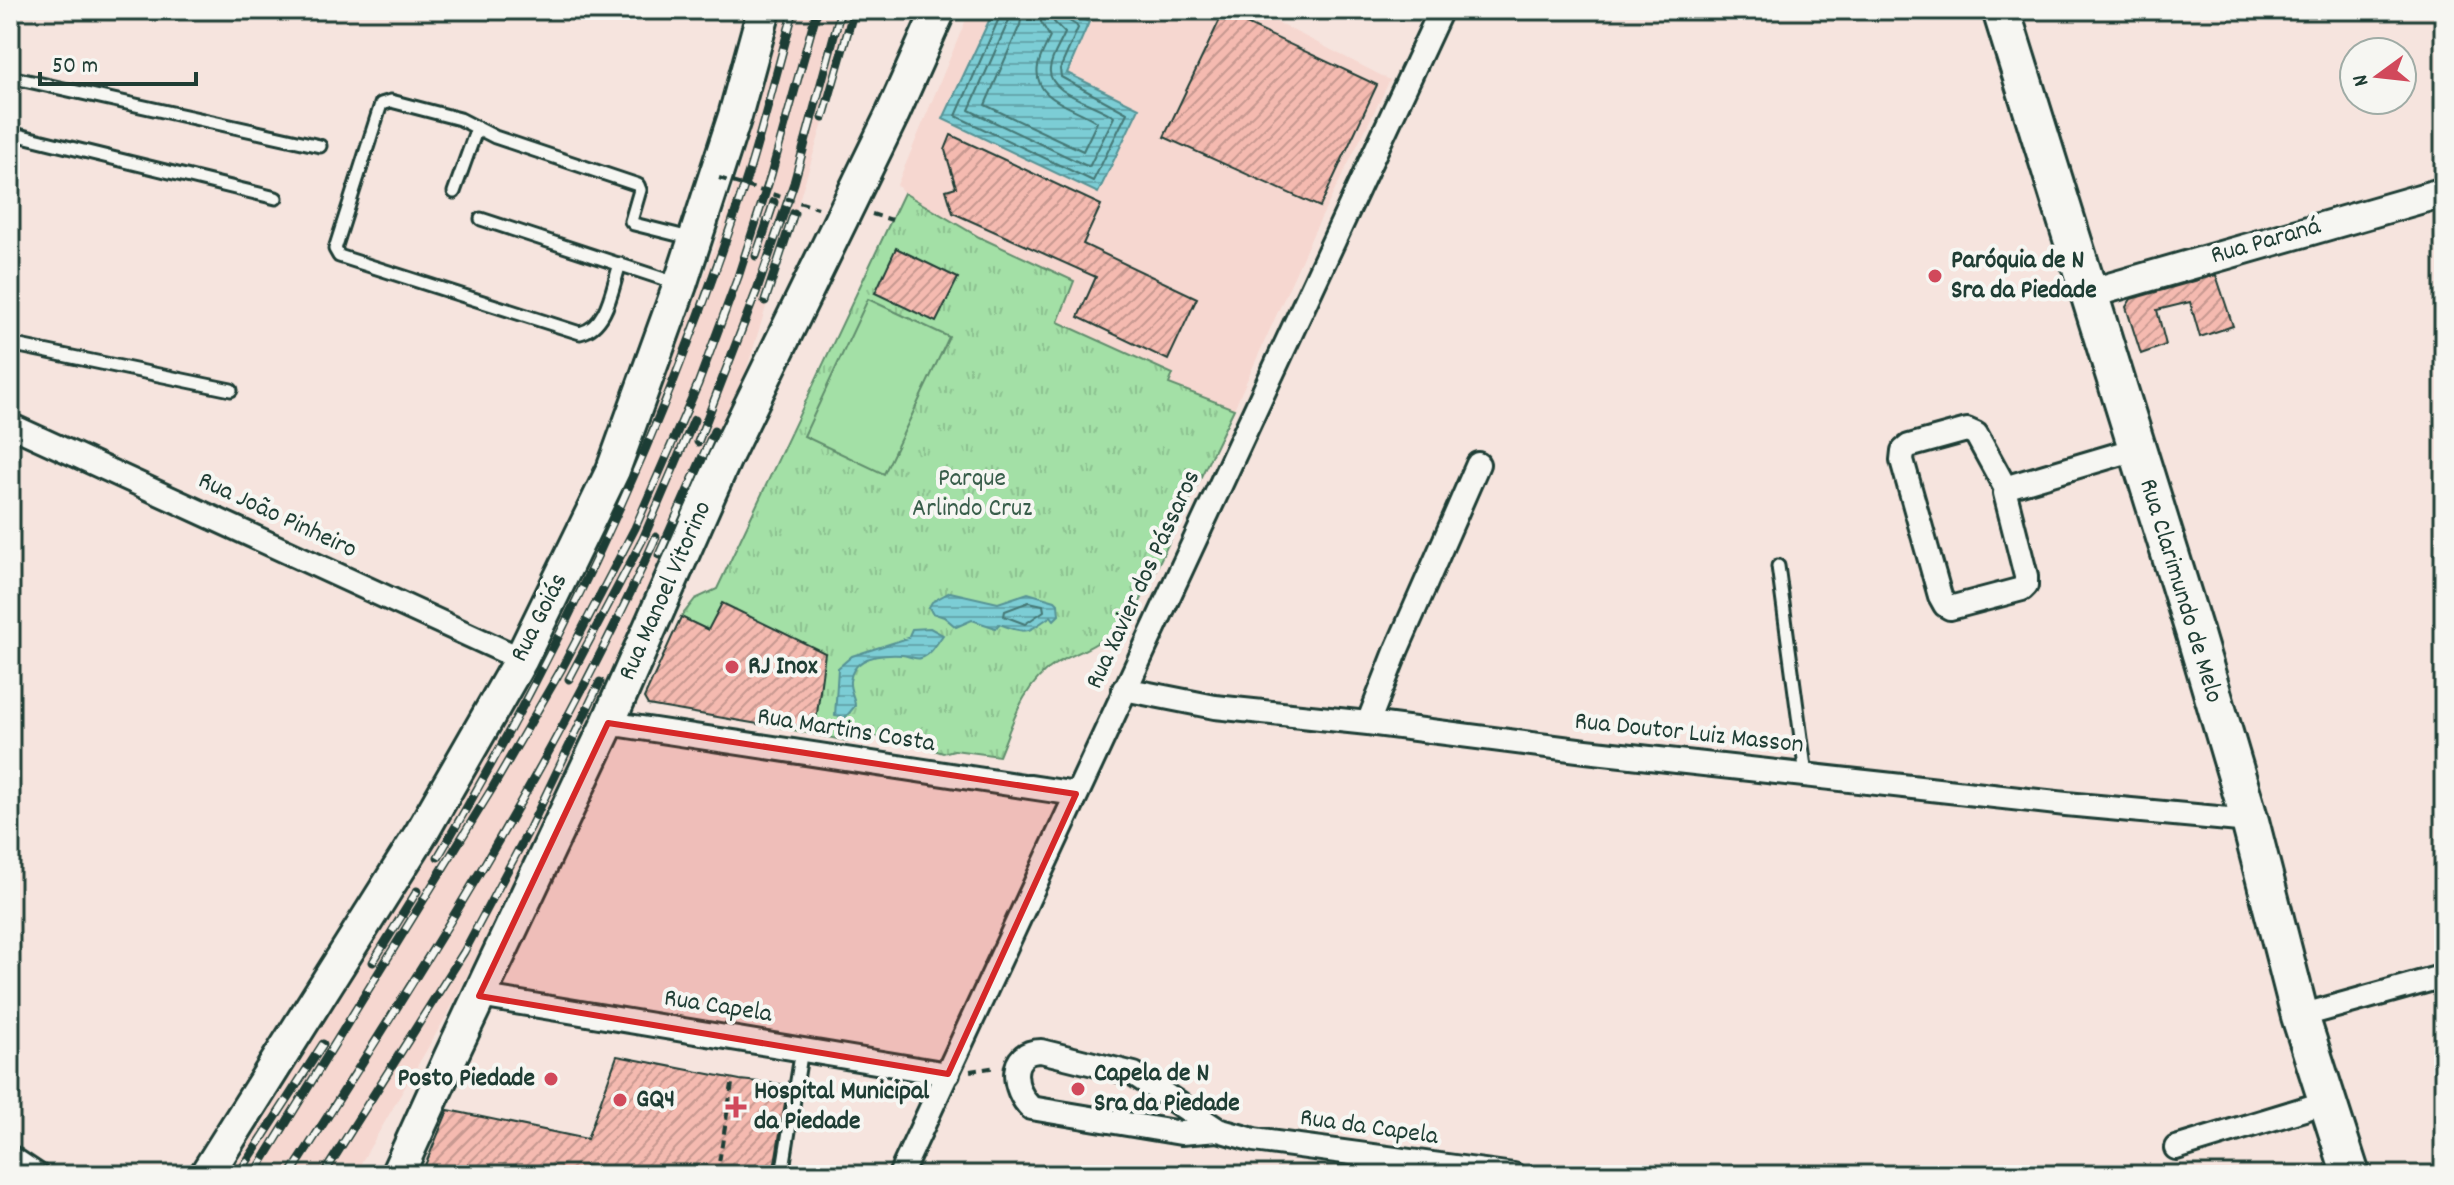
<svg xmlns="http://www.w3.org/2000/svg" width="2454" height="1185" font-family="Dekko,sans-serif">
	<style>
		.built { fill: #f6d7d0 }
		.grass { fill: url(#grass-tufts); stroke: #618e6d; stroke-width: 2 }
		.garden { fill: #a3e0a6; stroke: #618e6d; stroke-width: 2 }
		.water { fill: url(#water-rules); stroke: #579395; stroke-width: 2 }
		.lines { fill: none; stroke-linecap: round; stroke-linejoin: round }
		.shore { stroke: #447774; stroke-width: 2 }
		.building { fill: url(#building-hatch); stroke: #1f3d34; stroke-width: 2 }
		.service-casing { stroke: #1f3d34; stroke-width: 17 }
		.minor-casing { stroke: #1f3d34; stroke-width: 28 }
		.tertiary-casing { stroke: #1f3d34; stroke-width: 34 }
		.secondary-casing { stroke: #1f3d34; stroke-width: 38 }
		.primary-casing { stroke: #1f3d34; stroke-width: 42 }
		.path { stroke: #1f3d34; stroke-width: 4; stroke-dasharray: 8 6; stroke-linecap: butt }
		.service { stroke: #f6f6f2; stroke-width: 11 }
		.minor { stroke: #f6f6f2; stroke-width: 22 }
		.tertiary { stroke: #f6f6f2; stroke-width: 28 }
		.secondary { stroke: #f6f6f2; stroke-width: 32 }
		.primary { stroke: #f6f6f2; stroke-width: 36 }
		.rail-casing { stroke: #1f3d34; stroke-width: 9 }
		.rail { stroke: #f6f6f2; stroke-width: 6; stroke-dasharray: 18; stroke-linecap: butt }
		.path-bridge { stroke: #1f3d34; stroke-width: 4; stroke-dasharray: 8 6; stroke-linecap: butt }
		.marked { fill: #d62828; fill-opacity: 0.2; stroke: #d62828; stroke-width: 6; stroke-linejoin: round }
		.poi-dot { fill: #d1495b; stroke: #f6f6f2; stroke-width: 3 }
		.labels { text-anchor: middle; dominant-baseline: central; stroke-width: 8; stroke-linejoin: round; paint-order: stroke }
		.street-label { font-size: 26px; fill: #1f3d34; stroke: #f6f6f2 }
		.poi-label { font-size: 26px; font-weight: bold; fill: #1f3d34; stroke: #f6f6f2; text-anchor: start }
		.park-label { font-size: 26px; fill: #395e4b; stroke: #f6f6f2 }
	</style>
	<defs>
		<pattern id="grass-tufts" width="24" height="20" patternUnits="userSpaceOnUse" patternTransform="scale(2)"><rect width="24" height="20" fill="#a3e0a6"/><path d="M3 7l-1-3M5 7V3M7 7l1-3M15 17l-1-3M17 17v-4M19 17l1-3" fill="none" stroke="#8cc190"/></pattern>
		<pattern id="water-rules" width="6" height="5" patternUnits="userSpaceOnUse" patternTransform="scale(2)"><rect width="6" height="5" fill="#7ccdd5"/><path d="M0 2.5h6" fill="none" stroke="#65a8ae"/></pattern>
		<pattern id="building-hatch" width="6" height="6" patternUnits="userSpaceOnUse" patternTransform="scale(2)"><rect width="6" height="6" fill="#f5bab0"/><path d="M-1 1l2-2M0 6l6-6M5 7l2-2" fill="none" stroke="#c69890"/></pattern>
	</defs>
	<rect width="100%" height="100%" fill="#f6e4de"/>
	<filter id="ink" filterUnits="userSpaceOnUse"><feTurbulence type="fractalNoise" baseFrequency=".0125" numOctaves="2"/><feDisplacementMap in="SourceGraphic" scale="16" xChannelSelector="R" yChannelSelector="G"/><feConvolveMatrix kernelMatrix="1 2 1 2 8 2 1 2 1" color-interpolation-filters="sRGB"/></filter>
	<g filter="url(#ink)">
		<path class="built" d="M783,10H858L731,420L616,666L486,938L451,1008L354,1175H230L504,728L628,480L723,225Z
			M970,10H1165L1185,19L1189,10H1253L1390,80L1314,232L1234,409L1168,384L1172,373L1057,322L1074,282L978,237L904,193L897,185Z"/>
		<path class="grass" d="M904,193L979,237L1074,281L1058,322L1173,374L1169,384L1234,409L1119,645L1104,638C1089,650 1070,655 1054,665C1022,686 1013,723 999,756L954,750L943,753L915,744V742L861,735L857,739L847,741L769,725L788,669L681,617L695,599L717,589Z"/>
		<path class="garden" d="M868,299L949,337L884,474L804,436Z"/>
		<path class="water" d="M994,10H1063L1089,22L1067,73L1139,108L1098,193L943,119Z
			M950,592L998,603L1028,593L1055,601L1058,604L1059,615L1054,620L1051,616C1025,634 1028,634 999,624L996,628L972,620L956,627L944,617L932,613L929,607L932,602Z
			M930,628L943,635C938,642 930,656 921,658C916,660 909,656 902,655C883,654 853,656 850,681C849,690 855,697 855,706L845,718L835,716L838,668L852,656L908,638L912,629Z"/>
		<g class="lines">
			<path class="shore" d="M1001,10L1000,16L956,116L1093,181L1127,113L1061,77L1060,69L1078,28L1076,25L1064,18L1062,10
				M1011,10L1009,20L969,110L1089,167L1114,117C1098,104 1047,94 1050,69C1051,57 1060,45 1065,33L1054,22L1052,10
				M1023,10L1020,25L985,105L1083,151L1097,122C1077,107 1032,101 1038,66C1040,56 1046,46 1050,37L1041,22L1040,10
				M1029,602L1043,605L1044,611L1025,624L1004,616L1005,611Z"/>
		</g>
		<path class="building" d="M1223,13L1377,85L1320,207L1164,137Z
			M951,135L1101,205L1083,244L1197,298L1168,360L1078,317L1096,277L953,213L946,190L956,187L945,150Z
			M896,248L958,278L936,322L875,293Z
			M2216,275L2233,326L2200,337L2190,302L2157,310L2166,345L2141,354L2126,307L2131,299Z
			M722,603L825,653L815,729L771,721L769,725L758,724L648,705L644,698L681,617L708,630Z
			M617,1056L740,1080L788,1085L773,1175H421L448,1110L587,1139Z"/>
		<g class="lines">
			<defs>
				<path id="service" d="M10,77L320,146
					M10,133L276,198
					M454,192L477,128
					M481,219L679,284
					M620,264C612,287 608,327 580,333L339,256L335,249L381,104L391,101L460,119L495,137L638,185L640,190L631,221L634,224L694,239
					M10,344L231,390
					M1778,566L1806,775
					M782,1175L802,1049"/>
				<path id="minor" d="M10,425L521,659
					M1967,430L1976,434L2006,489L2005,493L2026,576V585L2022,589L1950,608L1945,605L1940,596L1902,460L1903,451L1909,446Z
					M2006,489L2011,486L2136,449
					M1124,689L1215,707L1368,723L1586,751L2066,804L2250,821
					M608,723L1076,794
					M1368,723L1397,649L1478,464
					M479,996L948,1074
					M2300,1016L2444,976
					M1218,1130L1181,1133L1031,1108C1012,1090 1007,1051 1041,1051L1134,1074L1218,1130L1254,1140L1514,1175
					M2176,1148L2327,1102
					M10,1157L37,1175
					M900,1175L1441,10"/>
				<path id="tertiary" d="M2088,294L2444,192"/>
				<path id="secondary" d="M206,1175L422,832L521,659L613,470L680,285L735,116L764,10
					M397,1175L451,1056L608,723L724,460L893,113L939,10"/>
				<path id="primary" d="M2001,10L2194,631L2250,821L2300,1016L2351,1175"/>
			</defs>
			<use href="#service" class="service-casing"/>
			<use href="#minor" class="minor-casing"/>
			<use href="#tertiary" class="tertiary-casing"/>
			<use href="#secondary" class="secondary-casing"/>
			<use href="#primary" class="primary-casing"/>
			<path class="path" d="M872,214L892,220
				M970,1071L997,1067
				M717,1175L733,1078"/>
			<use href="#service" class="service"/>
			<use href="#minor" class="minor"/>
			<use href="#tertiary" class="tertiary"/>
			<use href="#secondary" class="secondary"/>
			<use href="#primary" class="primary"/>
			<defs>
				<path id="rail" d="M823,118L854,10
					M756,256L774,202
					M765,301L794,213
					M698,442L757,290L794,183L841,10
					M659,555L714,431
					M569,679L643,539L694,420
					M438,857C567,639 673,409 750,168C766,116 779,62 794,10
					M373,962L417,891
					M238,1175L323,1044
					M254,1175L493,787L562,668L635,528L698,384L738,277L771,175L817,10
					M290,1175C423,969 556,761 656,537
					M323,1175L464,952L530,828L600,682"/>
			</defs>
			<use href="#rail" class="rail-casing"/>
			<use href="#rail" class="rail"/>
			<path class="path-bridge" d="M719,178L818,208"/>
		</g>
	</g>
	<path class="marked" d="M608,723L1076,794L948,1074L479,996Z"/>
	<g class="poi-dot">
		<circle cx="1935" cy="276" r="8"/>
		<circle cx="732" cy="667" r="8"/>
		<circle cx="551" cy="1079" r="8"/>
		<circle cx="1078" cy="1089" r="8"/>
		<circle cx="620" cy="1100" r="8"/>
		<path d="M732 1095h8v8h8v8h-8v8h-8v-8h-8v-8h8z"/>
	</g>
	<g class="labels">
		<g class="street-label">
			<text transform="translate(2266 242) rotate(-16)">Rua Paraná</text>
			<text transform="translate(277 516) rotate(25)">Rua João Pinheiro</text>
			<text transform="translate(1144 580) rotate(-65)">Rua Xavier dos Pássaros</text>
			<text transform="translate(666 591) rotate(-66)">Rua Manoel Vitorino</text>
			<text transform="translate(2180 591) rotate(73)">Rua Clarimundo de Melo</text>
			<text transform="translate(540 618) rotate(-63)">Rua Goiás</text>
			<text transform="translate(846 731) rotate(9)">Rua Martins Costa</text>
			<text transform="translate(1689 734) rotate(6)">Rua Doutor Luiz Masson</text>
			<text transform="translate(718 1007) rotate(9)">Rua Capela</text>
			<text transform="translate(1369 1128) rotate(8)">Rua da Capela</text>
		</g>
		<g class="poi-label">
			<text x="1951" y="261">Paróquia de N<tspan x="1951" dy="30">Sra da Piedade</tspan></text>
			<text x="748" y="667">RJ Inox</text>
			<text x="1094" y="1074">Capela de N<tspan x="1094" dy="30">Sra da Piedade</tspan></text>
			<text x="535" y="1079" text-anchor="end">Posto Piedade</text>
			<text x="754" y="1092">Hospital Municipal<tspan x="754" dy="30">da Piedade</tspan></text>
			<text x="636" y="1100">GQ4</text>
		</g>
		<g class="park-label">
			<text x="972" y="479">Parque<tspan x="972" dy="30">Arlindo Cruz</tspan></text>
		</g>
	</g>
	<rect width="2454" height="1185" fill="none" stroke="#f6f6f2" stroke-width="40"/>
	<rect x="20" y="20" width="2414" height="1145" fill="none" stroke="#1f3d34" stroke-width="3" filter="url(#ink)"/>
	<g transform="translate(2378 76) rotate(255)"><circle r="38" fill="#f6f6f2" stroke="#a0aca6" stroke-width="2"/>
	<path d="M0-6L14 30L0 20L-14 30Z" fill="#d1495b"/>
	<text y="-12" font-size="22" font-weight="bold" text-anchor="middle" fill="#1f3d34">N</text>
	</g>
	<path d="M40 72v12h156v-12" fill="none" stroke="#1f3d34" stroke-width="4"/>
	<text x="52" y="72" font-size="24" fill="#1f3d34" stroke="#f6f6f2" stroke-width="6" paint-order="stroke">50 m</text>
</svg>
